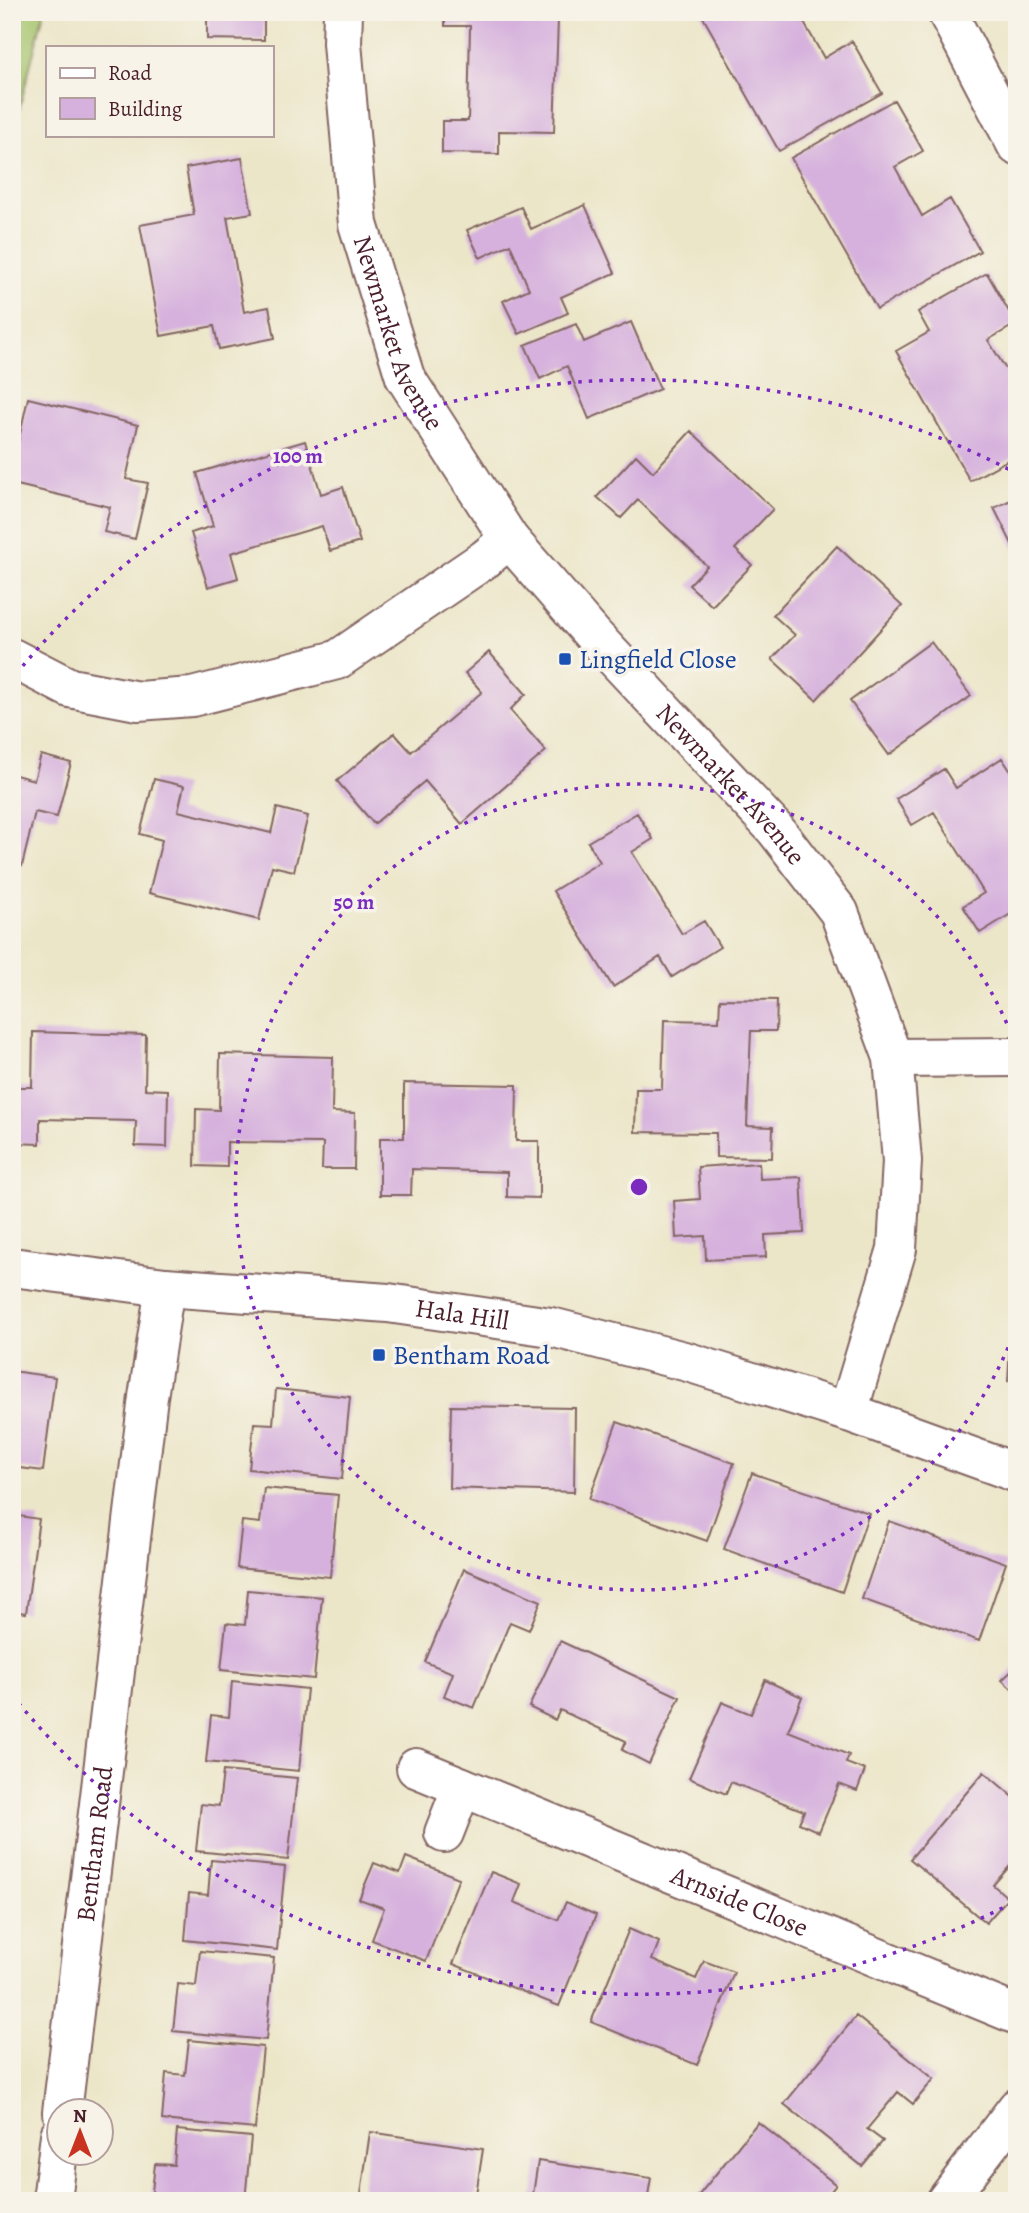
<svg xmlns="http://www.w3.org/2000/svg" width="1029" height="2213" font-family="Alegreya,serif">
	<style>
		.green { fill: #a5c46d; stroke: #78724c; stroke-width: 2 }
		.building { fill: #d6b1dd }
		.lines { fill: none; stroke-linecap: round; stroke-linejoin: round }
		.street-casing { stroke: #836562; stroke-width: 42 }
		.secondary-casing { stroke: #836562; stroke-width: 42 }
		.street { stroke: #fff; stroke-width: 38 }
		.secondary { stroke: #fff; stroke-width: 38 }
		.ring { fill: none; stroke: #7b2cbf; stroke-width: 3.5; stroke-dasharray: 3.5 7 }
		.transit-dot { fill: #1a4fb4; stroke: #f7f3e8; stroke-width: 2.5 }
		.labels { text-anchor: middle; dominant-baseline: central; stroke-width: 7; stroke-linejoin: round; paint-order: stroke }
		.street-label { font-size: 26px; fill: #4a1f2b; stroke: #f7f3e8 }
		.transit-label { font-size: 26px; fill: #164399; stroke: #f7f3e8; text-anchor: start }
		.centre { fill: #7b2cbf; stroke: #f7f3e8; stroke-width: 3.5 }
		.ring-label { font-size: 21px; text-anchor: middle; font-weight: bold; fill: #7b2cbf; stroke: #f7f3e8; stroke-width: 7; stroke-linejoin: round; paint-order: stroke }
	</style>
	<rect width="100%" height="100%" fill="#f7f3e8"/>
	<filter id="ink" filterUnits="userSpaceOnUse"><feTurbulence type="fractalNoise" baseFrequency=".0143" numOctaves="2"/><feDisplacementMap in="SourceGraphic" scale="14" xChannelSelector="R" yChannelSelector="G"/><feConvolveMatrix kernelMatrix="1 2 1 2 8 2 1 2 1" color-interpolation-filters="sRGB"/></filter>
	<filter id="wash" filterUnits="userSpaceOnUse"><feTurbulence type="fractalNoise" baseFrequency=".00686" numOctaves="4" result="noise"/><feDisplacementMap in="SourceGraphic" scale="28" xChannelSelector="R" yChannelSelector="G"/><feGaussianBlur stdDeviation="1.57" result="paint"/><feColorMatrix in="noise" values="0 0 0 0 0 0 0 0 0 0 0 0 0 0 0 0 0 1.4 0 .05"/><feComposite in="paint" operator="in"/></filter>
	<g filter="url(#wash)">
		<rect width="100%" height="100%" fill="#ece6c9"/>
		<path class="green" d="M12,12H44L12,137Z"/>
		<g id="blocks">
			<path class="building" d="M152,12H264V40L207,39V16L152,15Z
				M445,12H502V18L558,20L554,132L499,131V154L442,153V121H468L470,26H445Z
				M700,12H798L824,58L852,41L882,93L779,151Z
				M894,100L923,151L895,167L922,216L950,199L980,251L877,309L791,158Z
				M242,158L252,213L227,217L244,312L269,307L275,338L219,349L214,326L161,336L140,225L194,215L186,168Z
				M585,205L615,273L561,297L568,313L519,334L503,301L529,289L510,244L480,258L467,230L521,207L531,229Z
				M987,273L1016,324L988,340L1017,387V455L970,481L896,351L929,332L918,312Z
				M631,322L660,389L589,419L567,366L540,379L525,345L576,324L584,342Z
				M28,398L138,425L126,479L148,483L135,539L104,532L110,507L17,485L12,501V451L16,452Z
				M691,431L773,509L735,549L752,565L712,606L689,585L707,566L638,500L621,518L597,497L636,455L653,472Z
				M305,441L321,494L343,487L360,542L330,551L322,526L231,553L238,578L208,587L191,533L213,526L197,473Z
				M1017,497V554L994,508Z
				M837,546L902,606L816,700L772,659L795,635L773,615Z
				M931,642L971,696L889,755L850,701Z
				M489,652L526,694L510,710L546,751L462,824L425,781L374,824L337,781L394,733L411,752L482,692L465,673Z
				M41,755L71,763L57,817L35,812L22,866L12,863V774L34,780Z
				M1002,758L1017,781V910L980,933L963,906L984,893L934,812L912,825L896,799L944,769L956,788Z
				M154,779L184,786L178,811L271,833L277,808L308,816L294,871L272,866L259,920L149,893L162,840L140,834Z
				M637,813L653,839L632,852L682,934L704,921L720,947L672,977L660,957L613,987L553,891L600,862L588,842Z
				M720,999L777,1000L776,1031H751L747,1126L773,1127L772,1158L716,1157V1133L635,1132L636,1089H662L664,1020L719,1021Z
				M33,1032L146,1035L145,1089L168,1090L167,1147L135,1146L136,1121L40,1119V1144L12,1143V1087H32Z
				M220,1054L333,1057L332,1112L355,1113L354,1169H322L323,1143L227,1142V1167L195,1166L196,1109L219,1110Z
				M404,1083L517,1085L516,1141H539V1198L507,1197V1172L412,1169L411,1195H380V1138H404Z
				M759,1163L760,1179L801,1177L804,1233L765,1235L766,1257L706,1260L705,1236L676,1238L674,1201L700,1199L698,1167Z
				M1015,1256L1017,1257V1295H1012Z
				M1012,1310L1017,1311V1382L1008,1381Z
				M12,1371L55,1377L43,1471L12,1467Z
				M276,1389L350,1397L342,1479L249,1469L254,1423L273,1424Z
				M451,1406L575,1408L574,1492L449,1488Z
				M617,1422L734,1463L707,1541L589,1499Z
				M752,1473L869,1513L842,1592L724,1549Z
				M264,1488L338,1495L330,1577L237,1568L242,1521L260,1523Z
				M12,1515L39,1519L26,1613L12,1611Z
				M889,1521L1006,1563L979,1641L862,1599Z
				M464,1569L541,1601L529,1630L510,1622L474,1708L444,1696L453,1673L425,1662Z
				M248,1590L322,1597L314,1679L221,1670L226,1623L245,1625Z
				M560,1641L680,1697L649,1764L622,1750L626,1741L560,1710L555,1720L529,1707Z
				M1017,1666V1694L1002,1680Z
				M765,1680L802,1697L788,1731L849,1755L846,1763L865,1770L857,1791L839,1784L819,1832L799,1823L804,1811L731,1782L726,1794L689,1778L722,1702L751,1714Z
				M232,1681L307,1689L299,1771L206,1762L211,1715L229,1717Z
				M223,1771L297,1778L288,1860L196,1851L201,1804L219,1806Z
				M984,1772L1017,1800V1858L993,1885L1008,1898L986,1923L910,1859Z
				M406,1857L459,1878L426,1961L372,1940L384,1908L359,1899L374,1863L400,1873Z
				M211,1860L285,1867L277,1950L185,1940L189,1893L208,1895Z
				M491,1872L521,1884L514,1902L558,1920L566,1902L596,1915L559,2006L453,1964Z
				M629,1929L659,1942L652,1960L696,1979L704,1961L734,1972L697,2065L591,2022Z
				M200,1951L274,1958L266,2040L173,2031L178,1984L196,1986Z
				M856,2016L934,2079L913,2104L898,2092L867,2129L883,2141L862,2166L784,2104Z
				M189,2040L263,2047L255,2129L162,2120L166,2073L185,2075Z
				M758,2122L836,2185L823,2201H804L800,2198L798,2201H694Z
				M177,2130L251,2137L245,2201H151L155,2164L174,2165Z
				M370,2132L483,2149L475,2201H360Z
				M538,2161L651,2178L647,2201H532Z"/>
		</g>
	</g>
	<g filter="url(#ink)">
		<use href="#blocks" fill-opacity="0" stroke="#836562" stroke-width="2"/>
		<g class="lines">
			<defs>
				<g id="street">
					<path id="s1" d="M343,12L342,43L358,224L405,377L509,539L594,636L775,829L839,912L893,1058L902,1161L897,1249L848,1412"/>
					<path d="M947,12L1017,146"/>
					<path d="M12,658L70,688L138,701L192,697L337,660L485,559L509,539"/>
					<path d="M893,1058L1017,1057"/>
					<path id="s2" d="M416,1768L1017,2015"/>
					<path d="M444,1833L462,1787"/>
					<path d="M946,2201L1017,2108"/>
				</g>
				<g id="secondary">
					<path id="s3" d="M12,1267L165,1287L388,1303L551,1327L688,1362L848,1412L1017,1473"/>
					<path id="s4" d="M62,2112L148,1397L165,1287"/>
					<path d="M52,2201L60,2135"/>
				</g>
			</defs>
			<use href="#street" class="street-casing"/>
			<use href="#secondary" class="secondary-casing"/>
			<use href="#street" class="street"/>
			<use href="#secondary" class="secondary"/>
		</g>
	</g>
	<g class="ring">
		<path d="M1016 1328A403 403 0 1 1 1016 1046"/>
		<path d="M1012 1903A807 807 0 0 1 16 1700M16 674A807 807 0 0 1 1012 471"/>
	</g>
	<g class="transit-dot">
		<rect x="558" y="652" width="14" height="14" rx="3.5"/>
		<rect x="372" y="1348" width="14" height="14" rx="3.5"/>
	</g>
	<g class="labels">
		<g class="street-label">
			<text stroke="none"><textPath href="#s1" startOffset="329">Newmarket Avenue</textPath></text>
			<text stroke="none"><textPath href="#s1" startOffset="896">Newmarket Avenue</textPath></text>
			<text stroke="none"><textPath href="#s3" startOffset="453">Hala Hill</textPath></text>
			<text stroke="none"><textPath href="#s4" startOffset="270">Bentham Road</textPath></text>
			<text stroke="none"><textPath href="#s2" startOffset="350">Arnside Close</textPath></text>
		</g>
		<g class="transit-label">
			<text x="579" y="659">Lingfield Close</text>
			<text x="393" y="1355">Bentham Road</text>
		</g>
	</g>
	<circle cx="639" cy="1187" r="10" class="centre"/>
	<g class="ring-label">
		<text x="298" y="463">100 m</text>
		<text x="354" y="909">50 m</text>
	</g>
	<rect width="1029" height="2213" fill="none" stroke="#f7f3e8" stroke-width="42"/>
	<rect x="46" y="46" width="228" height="91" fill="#f7f3e8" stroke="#b29e9c" stroke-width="2"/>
	<rect x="60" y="68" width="35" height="10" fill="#ffffff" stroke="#b29e9c" stroke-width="2"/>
	<text x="108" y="80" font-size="21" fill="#4a1f2b">Road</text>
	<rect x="60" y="98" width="35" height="21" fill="#d6b1dd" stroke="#b29e9c" stroke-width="2"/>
	<text x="108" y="116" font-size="21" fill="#4a1f2b">Building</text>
	<g transform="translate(80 2132)"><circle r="33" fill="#f7f3e8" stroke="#b29e9c" stroke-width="2"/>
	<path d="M0-5L12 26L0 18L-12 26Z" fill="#c8321e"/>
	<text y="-10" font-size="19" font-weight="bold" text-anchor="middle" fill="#4a1f2b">N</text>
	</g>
</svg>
